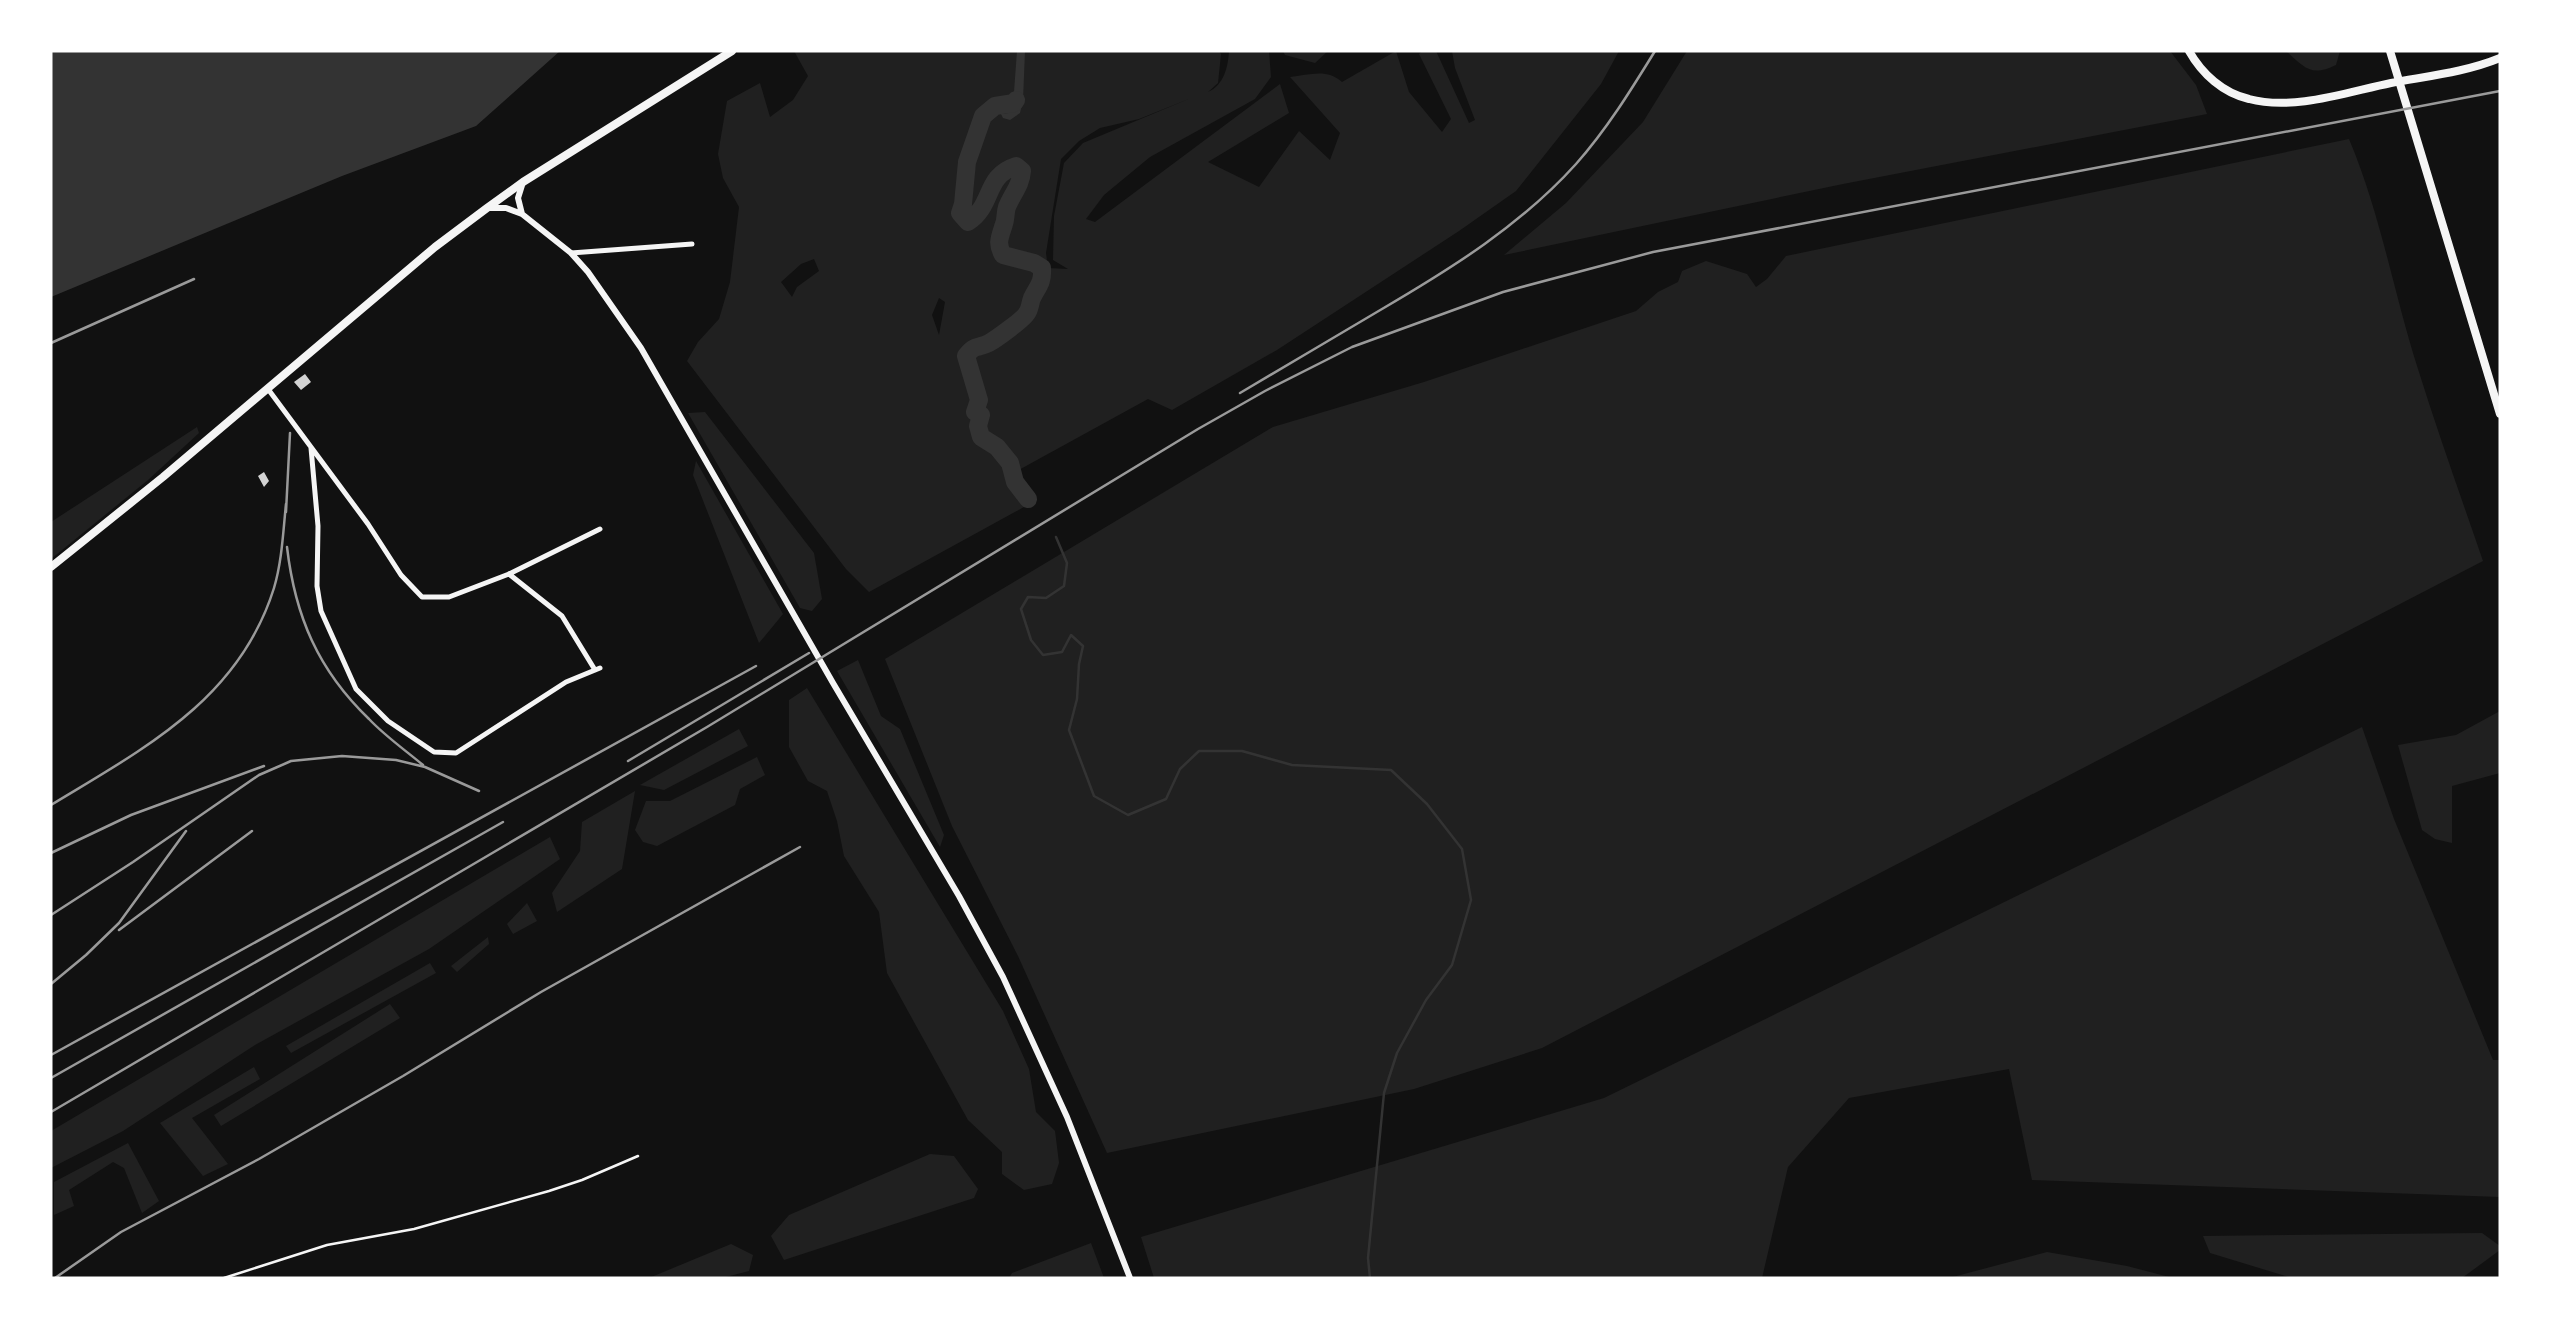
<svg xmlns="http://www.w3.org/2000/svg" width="2551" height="1329" font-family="'Source Sans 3',sans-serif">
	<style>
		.green { fill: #202020; fill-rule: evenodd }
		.water { fill: #333 }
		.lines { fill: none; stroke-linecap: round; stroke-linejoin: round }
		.stream { stroke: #333; stroke-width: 2.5 }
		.river { stroke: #333; stroke-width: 18 }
		.building { fill: #d3d3d3 }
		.service { stroke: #f5f5f5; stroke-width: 2.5 }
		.minor { stroke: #f5f5f5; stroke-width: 5 }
		.tertiary { stroke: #f5f5f5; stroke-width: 6 }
		.primary { stroke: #f5f5f5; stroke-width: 8 }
		.trunk { stroke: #f5f5f5; stroke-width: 8 }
		.rail { stroke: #9a9a9a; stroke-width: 2.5 }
	</style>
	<rect width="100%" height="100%" fill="#111"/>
	<path class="green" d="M794,51H1219L1221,54L1218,83L1208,92C1224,85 1228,67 1229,51H1269L1271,77L1255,99L1150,157L1104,195L1086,219L1095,222L1280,84L1289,113L1208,162L1259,187L1299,131L1330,160L1340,133L1290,77C1309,75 1327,68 1342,82L1396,51L1409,92L1442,132L1451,119L1419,54L1422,51H1436L1469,123L1475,120L1455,68L1452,51H1619L1601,84L1516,191L1459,231L1277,350L1172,410L1148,399L1008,476L1024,507L869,592L846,569L687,361L698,342L719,319L730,282L739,207L723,178L718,154L727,101L760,83L770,117L793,100L808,76ZM1191,98L1083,143L1064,163L1054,216L1053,260L1068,269L1048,268L1046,253L1061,159L1079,141L1100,128L1139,119ZM814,259L819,271L797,287L792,297L781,282L801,264ZM939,298L945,302L939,335L932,315Z
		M1283,51H1328L1315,63L1285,55Z
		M1687,51H2170L2196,85L2207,114L1843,184L1504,255L1566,203L1643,122Z
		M2286,51H2340L2336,65C2311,77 2305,68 2286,51Z
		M2349,139C2381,215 2393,291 2418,369C2438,433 2461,497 2483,561L1542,1048L1414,1089L1107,1153L1018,956L952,826L885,659L1273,427L1424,382L1636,311L1658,292L1678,282L1682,271L1706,261L1747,274L1756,287L1767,279L1786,256Z
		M705,412L814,553L822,599L812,611L800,608L688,413Z
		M197,427L199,433L148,480L51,559V522Z
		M696,461L783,614L759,643L693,475Z
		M858,660L881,716L900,729L944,835L940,847L837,671Z
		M807,688L1003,1011L1029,1069L1036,1112L1055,1131L1059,1163L1052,1184L1024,1190L1002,1174V1152L968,1120L887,973L879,912L844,856L837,821L827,791L808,781L789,747V700Z
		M2500,711V773L2452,786V843L2435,839L2422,830L2398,745L2456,735Z
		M2362,727L2394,819L2493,1060H2500V1197L2032,1180L2009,1069L1849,1098L1788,1167L1762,1278H1154L1141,1237L1604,1098Z
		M739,729L748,746L664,790L640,785Z
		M757,757L765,775L740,789L735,805L657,846L643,842L635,830L646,801H670Z
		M635,791L622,869L557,912L552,893L580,851L582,822Z
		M550,837L560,859L429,949L255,1045L123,1131L51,1168V1131Z
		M527,903L537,921L513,934L507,924Z
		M488,937L489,944L457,972L451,966Z
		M430,963L436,973L291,1053L286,1046Z
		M390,1004L400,1018L221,1126L214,1115Z
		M254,1067L260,1079L192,1118L228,1164L203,1176L160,1123Z
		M128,1143L159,1201L142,1213L124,1168L113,1162L69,1190L74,1206L54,1215V1182Z
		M930,1154L954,1156L978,1189L974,1198L784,1260L771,1236L789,1215Z
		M2482,1233L2500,1246V1250L2462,1278H2292L2210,1253L2203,1236Z
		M1091,1243L1104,1278H1009L1012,1273Z
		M731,1244L753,1255L749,1271L722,1278H649Z
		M2047,1252L2127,1266L2173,1278H1949Z"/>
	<path class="water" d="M51,51H560L476,126L342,176L51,297Z
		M1017,51H1025L1023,100L1020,113L1010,120L1003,118L1001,114L1008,113V107L995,106L1014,92Z"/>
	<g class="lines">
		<path class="stream" d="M1056,537L1067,563L1064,586L1046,598L1028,597L1021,609L1031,640L1043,655L1062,652L1071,635L1083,646L1079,664L1077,699L1069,730L1094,796L1128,815L1166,799L1180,769L1199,751H1242L1292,765L1391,770L1427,804L1462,849L1471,900L1452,965L1426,1000L1397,1053L1384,1093L1368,1258L1370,1278"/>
		<path class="river" d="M1016,100L1014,103L995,106L983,116L967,162L963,204L960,213L968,222C994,205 984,176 1016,166L1022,171C1021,186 1012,194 1007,207C1005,213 1006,219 1004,224C1000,237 996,243 1003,255L1034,263L1042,268C1043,283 1038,286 1032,298C1030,303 1030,309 1027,313C1024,319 996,339 989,343C977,349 975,344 966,356L979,400L975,412L981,415L978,426L981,437L997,447L1010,463L1015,482L1028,499"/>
	</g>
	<path class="building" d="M305,374L311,382L301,390L294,382Z
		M264,472L269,481L264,487L258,476Z"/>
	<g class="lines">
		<path class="service" d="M224,1278L327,1245L414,1229L549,1191L582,1180L638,1156"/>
		<path class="minor" d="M571,253L692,244
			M268,389L368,524L401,575L422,597H449L509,574L600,529
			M311,448L318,526L317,586L321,611L356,689L388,721L434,752L456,753L566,682L600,668
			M509,574L562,616L595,670"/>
		<path class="tertiary" d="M488,208H506L522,214L571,253L588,272L641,348L833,683L959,896L1003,977L1067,1117L1130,1278
			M522,214L518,198L523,182"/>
		<path class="primary" d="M2189,51C2202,74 2223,93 2249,99C2294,111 2347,92 2391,83C2428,76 2466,72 2500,58
			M51,567L163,477L435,247L487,208L523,182L732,51"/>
		<path class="trunk" d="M2390,51L2500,414"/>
		<path class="rail" d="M51,343L194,279
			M1240,393C1287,365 1335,337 1382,309C1452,268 1521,225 1576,164C1607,129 1631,90 1655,51
			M286,512L290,433
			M287,547C295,616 318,670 369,719C385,736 405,750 423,765
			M628,761L809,653
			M51,805C143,749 239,700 274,588C282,561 283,533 286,504
			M51,853L131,815L264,766
			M51,915L133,862L259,775L291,761L342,756L396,760L425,767L479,791
			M119,930L252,831
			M51,984L86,955L119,923L186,831
			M51,1055L756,666
			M51,1078L503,822
			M51,1112L707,727L1198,429L1265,391L1352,347L1503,292L1653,252L2500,91
			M55,1278L121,1232L259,1159L403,1076L541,992L800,847"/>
	</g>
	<rect width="2551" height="1329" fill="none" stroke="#ffffff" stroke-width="105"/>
</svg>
